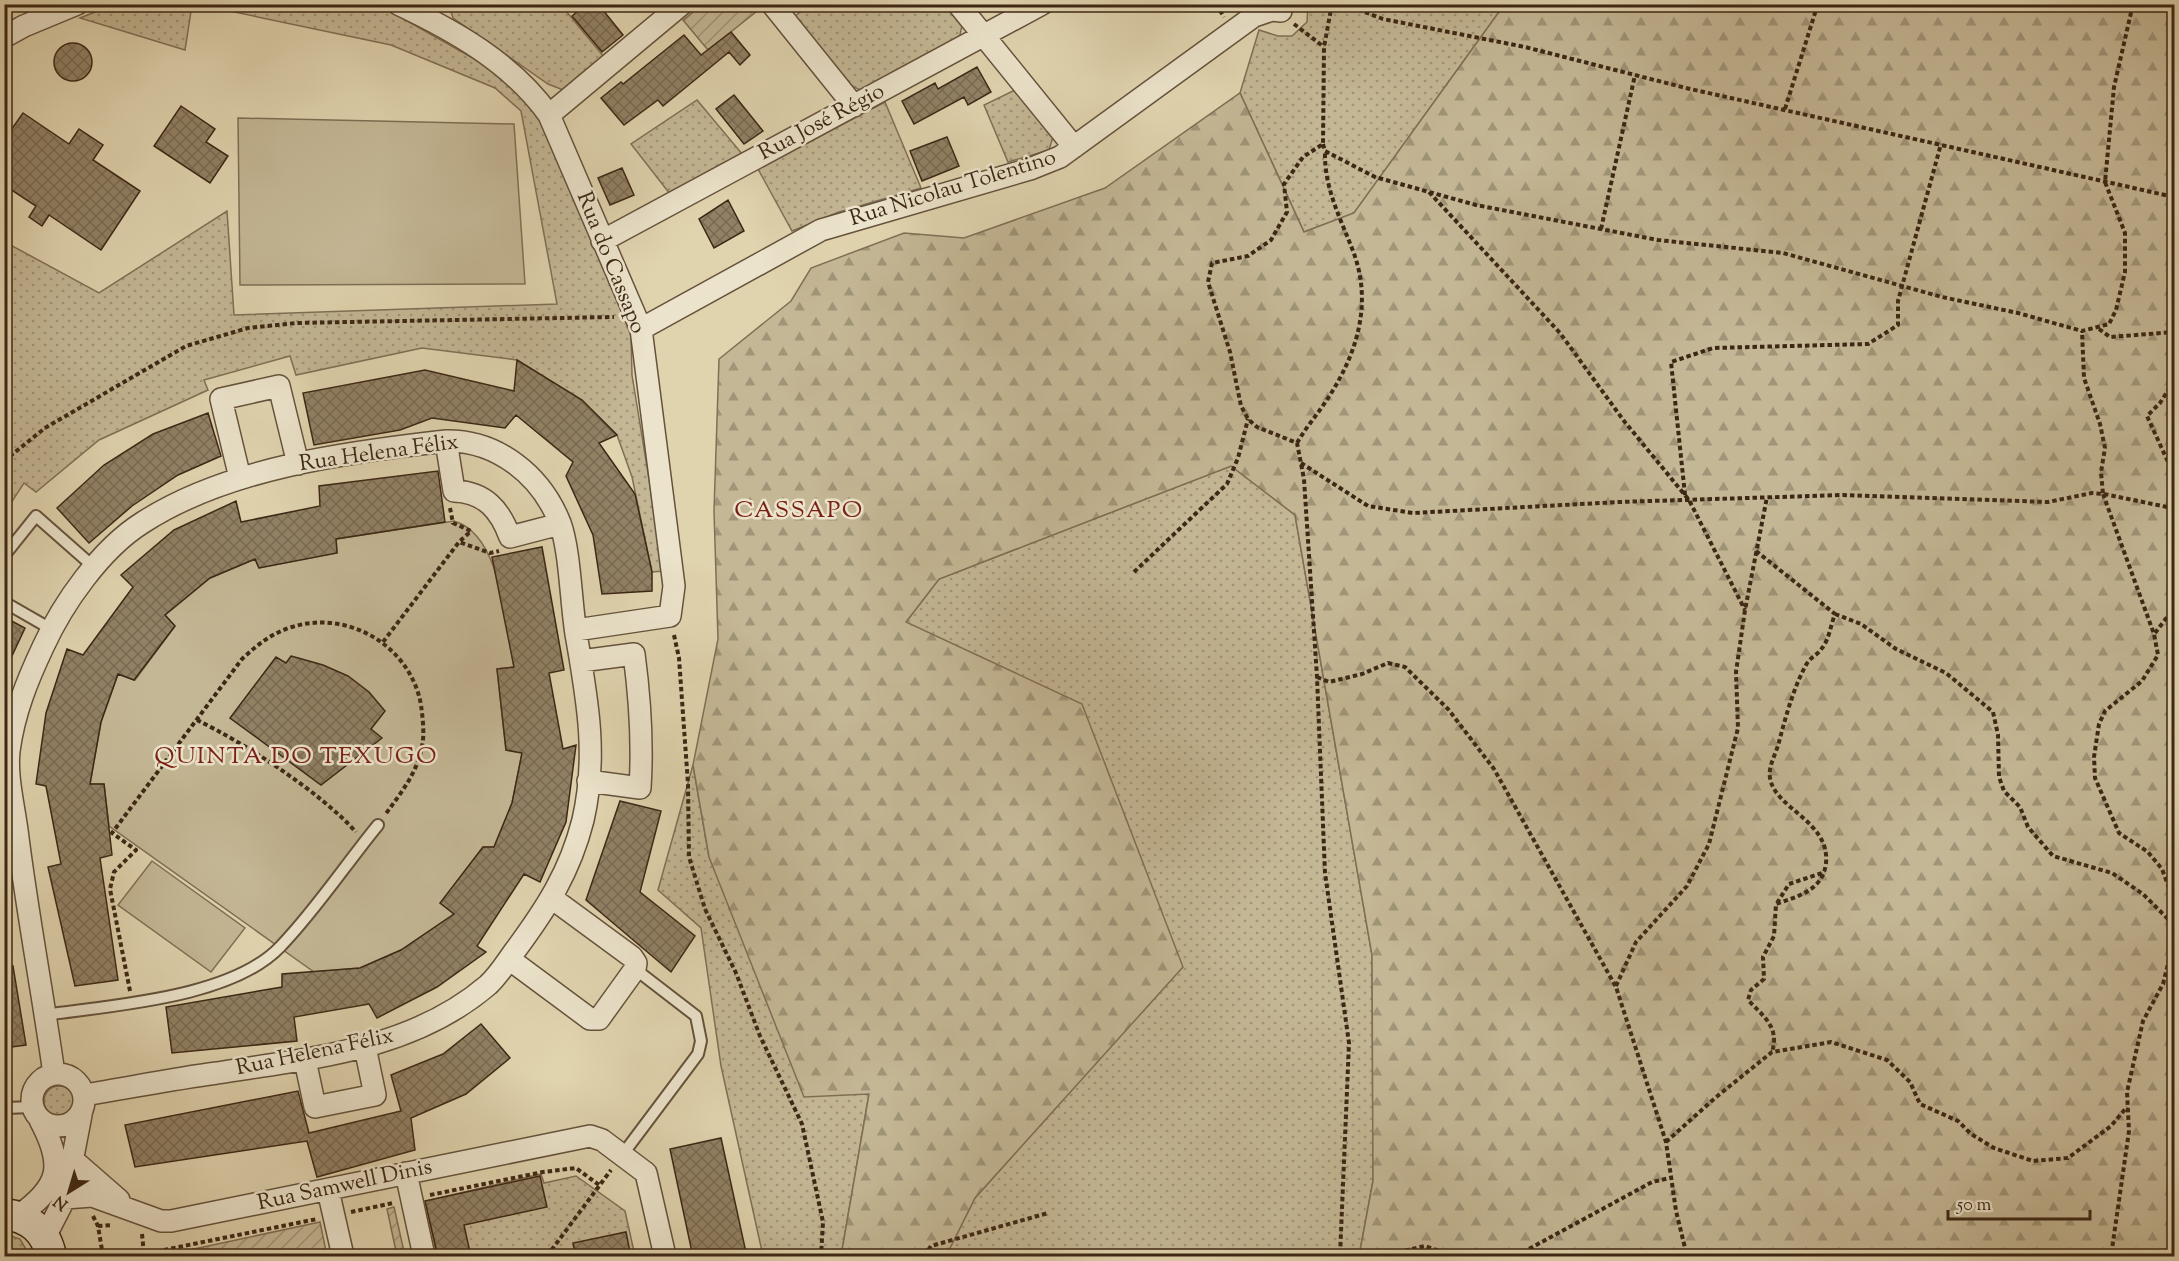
<svg xmlns="http://www.w3.org/2000/svg" width="2179" height="1261" font-family="'Sorts Mill Goudy',serif">
	<style>
		.grass { fill: url(#grass-dots); stroke: #806f55; stroke-width: 1.5 }
		.forest { fill: url(#forest-firs); stroke: #806f55; stroke-width: 1.5 }
		.park { fill: #c4b795; stroke: #806f55; stroke-width: 1.5 }
		.garden { fill: url(#garden-furrows); stroke: #806f55; stroke-width: 1.5 }
		.building { fill: url(#building-cross-hatch); stroke: #3c2715; stroke-width: 1.5 }
		.lines { fill: none; stroke-linecap: round; stroke-linejoin: round }
		.lane-casing { stroke: #65523c; stroke-width: 14 }
		.street-casing { stroke: #65523c; stroke-width: 24 }
		.secondary-casing { stroke: #3c2715; stroke-width: 33 }
		.path { stroke: #3c2715; stroke-width: 4; stroke-dasharray: 4.5 3; stroke-linecap: butt }
		.lane { stroke: #ebe3cb; stroke-width: 10 }
		.street { stroke: #ebe3cb; stroke-width: 21 }
		.secondary { stroke: #ebe3cb; stroke-width: 30 }
		.labels { text-anchor: middle; dominant-baseline: central; stroke-width: 5; stroke-linejoin: round; paint-order: stroke }
		.street-label { font-size: 22px; fill: #3c2715; stroke: #ebe3cb }
		.neighbourhood-label { font-size: 24px; letter-spacing: 1.5px; fill: #7a1f14; stroke: #ebe3cb }
	</style>
	<defs>
		<pattern id="grass-dots" width="8" height="8" patternUnits="userSpaceOnUse" patternTransform="scale(1.5)"><rect width="8" height="8" fill="#c4b795"/><path d="M2 2h.1M6 6h.1" fill="none" stroke="#a09578" stroke-width="1.8" stroke-linecap="round"/></pattern>
		<pattern id="forest-firs" width="22" height="20" patternUnits="userSpaceOnUse" patternTransform="scale(1.5)"><rect width="22" height="20" fill="#c4b795"/><path d="M5 1l3.5 6h-7zM16 11l3.5 6h-7z" fill="#a09578"/></pattern>
		<pattern id="garden-furrows" width="10" height="10" patternUnits="userSpaceOnUse" patternTransform="scale(1.5)"><rect width="10" height="10" fill="#c4b795"/><path d="M-1 1l2-2M0 10L10 0M9 11l2-2" fill="none" stroke="#a09578"/></pattern>
		<pattern id="building-cross-hatch" width="8" height="8" patternUnits="userSpaceOnUse" patternTransform="scale(1.5)"><rect width="8" height="8" fill="#918165"/><path d="M0 0l8 8M0 8l8-8" fill="none" stroke="#786a52"/></pattern>
	</defs>
	<rect width="100%" height="100%" fill="#e0d4af"/>
	<filter id="stains"><feTurbulence type="fractalNoise" baseFrequency=".00333" numOctaves="4"/><feColorMatrix values="0 0 0 0 .2 0 0 0 0 .09 0 0 0 0 .02 0 0 0 .5 -.17"/></filter>
	<radialGradient id="worn" r=".72"><stop offset=".6" stop-color="#630" stop-opacity="0"/><stop offset="1" stop-color="#630" stop-opacity=".3"/></radialGradient>
	<path class="grass" d="M115,4L192,5L185,50L80,18Z
		M201,5H379L487,66L534,108L602,261L631,336L632,375L664,571L652,572L632,477L617,435L582,400L517,360L422,348L296,375L290,356L204,380L208,390L99,440L36,492L24,483L5,512V242L99,293L227,211L234,315L557,304L521,111L495,88L391,45Z
		M449,5H561L604,57L563,90L548,84L453,18Z
		M809,5H945L962,26L959,39L862,91L850,85L794,17Z
		M1308,5H1504L1354,213L1304,232L1240,93L1259,30L1278,36H1292L1307,22Z
		M1015,90L1053,137L1049,150L1008,162L984,105Z
		M697,100L743,155L670,194L631,144Z
		M885,102L921,188L839,212L792,231L758,169Z
		M1231,466L1295,515L1372,955L1373,1181L1359,1256H946L975,1198L1182,967L906,622L939,579Z
		M693,765L709,857L869,1094L841,1256H763L721,1066L701,928L658,890Z
		M44 1101a15 15 0 1 1 30 0a15 15 0 1 1-30 0Z
		M541,1174L544,1183L576,1176L625,1211L635,1256H437L425,1201Z
		M5,1234L20,1239L30,1256H5Z"/>
	<path class="forest" d="M1504,5H2174V1256H1359L1373,1181L1372,955L1295,515L1231,466L939,579L906,622L1082,704L1183,967L975,1198L946,1256H841L869,1094L804,1097L709,857L693,765L718,639L714,511L719,359L791,301L811,268L904,233L964,238L1105,188L1240,93L1304,232L1354,213Z"/>
	<path class="park" d="M238,118L514,124L525,284L240,285Z
		M454,521C502,535 505,624 514,667L497,669L506,750L522,753L512,803L494,847H483L441,903L454,914L401,950L360,968L314,972L109,826L104,784H90L101,722L118,674L135,680L175,626L165,615L210,578L255,559L259,568L337,553L336,539Z
		M152,861L245,928L211,972L118,905Z"/>
	<path class="garden" d="M702,5H758L761,8L708,50L683,20Z
		M394,1207L405,1256H397L387,1209Z
		M320,1222L327,1256H161Z"/>
	<path class="building" d="M586,4H598L623,35L602,52L572,16Z
		M731,32L750,55L740,65L729,52L663,106L658,100L624,125L601,98L621,82L623,84L684,35L701,55Z
		M54 62a19 19 0 1 1 38 0a19 19 0 1 1-38 0Z
		M977,67L991,92L968,105L964,97L914,124L902,101L935,83L938,89Z
		M734,95L763,131L744,144L716,109Z
		M181,106L215,129L206,142L228,156L210,183L154,146Z
		M23,113L69,144L79,129L103,145L93,160L140,191L101,250L49,215L42,226L29,217L36,206L4,185V140Z
		M947,137L959,166L922,181L910,151Z
		M622,168L634,195L610,205L598,178Z
		M728,200L744,231L714,248L699,219Z
		M517,360L582,400L617,435L599,443L635,494L652,572V591L602,594L593,535L566,476L573,462L516,415L505,428L432,418L400,430L314,445L303,393L425,370L514,391Z
		M208,413L221,456L178,475L132,506L89,543L57,508L104,465L153,434Z
		M438,471L445,522L336,539L337,553L259,568L255,559L210,578L165,615L175,626L134,680L118,674L101,722L90,784H104L112,855L100,858L118,980L75,986L48,867L61,864L46,786L36,784L46,713L67,649L83,655L133,587L121,575L174,530L236,501L241,522L320,506L319,486Z
		M542,547L564,670L549,673L563,749L576,745L566,822L540,882L524,874L477,946L486,952L437,987L377,1018L369,1004L294,1017L297,1041L172,1053L166,1007L282,987V974L360,968L401,950L454,914L440,903L483,847H494L512,803L522,753L506,750L497,669L514,667L492,557Z
		M4,617L25,628L4,673Z
		M291,656L323,665L348,676L369,692L385,711L371,729L382,738L321,785L230,718L276,657L286,663Z
		M620,801L661,811L640,892L695,936L671,972L586,900Z
		M13,966L26,1045L4,1048V967Z
		M481,1024L510,1058L466,1094L411,1118L415,1150L317,1177L307,1141L135,1167L125,1125L298,1091L309,1133L401,1111L391,1075L443,1054Z
		M721,1138L747,1257H693L670,1149Z
		M540,1176L547,1207L464,1225L471,1257H438L425,1201Z
		M626,1232L631,1257H576L573,1243Z"/>
	<g class="lines">
		<defs>
			<path id="lane" d="M4,556L36,516L95,568
				M4,602L51,629
				M45,1015C113,1005 231,998 280,947C315,911 346,864 378,825
				M4,1108L33,1107
				M623,1154L698,1054L701,1041L696,1016L635,969"/>
			<path id="street" d="M398,4C455,31 512,63 549,115L641,329L674,586L670,616L576,630
				M772,4L854,106
				M958,4L1074,147
				M4,37L24,26L77,4
				M549,115L682,4
				M602,241L1042,4
				M641,329L821,230L1030,169L1060,157L1254,16L1272,10L1281,11
				M446,441L454,491C485,492 500,510 510,537L560,524
				M240,478L221,399L279,386L298,464
				M581,661L634,654C640,699 643,742 640,788L588,781
				M509,959L590,1019H599L635,969L636,963L632,957L553,899
				M305,1060L315,1107L375,1095L365,1047
				M32 1100a26 26 0 1 1 52 0a26 26 0 1 1-52 0Z
				M54,1074C43,995 28,917 18,838C15,810 6,778 9,751C14,713 27,681 43,647C63,603 101,549 142,523C226,468 348,452 446,441C497,440 541,475 560,523C570,550 571,603 576,634C587,698 598,755 583,820C570,872 546,909 514,952C506,963 498,976 488,985C412,1050 312,1058 217,1073C172,1079 128,1088 84,1095
				M72,1159L119,1200
				M406,1173L424,1256
				M328,1190L343,1256
				M65,1198L92,1196L161,1221H171L590,1136L602,1140L646,1173L665,1256
				M18,1216C61,1186 64,1165 40,1120
				M45,1237L65,1198L81,1115"/>
			<path id="secondary" d="M4,1214C30,1217 46,1231 51,1256"/>
		</defs>
		<use href="#lane" class="lane-casing"/>
		<use href="#street" class="street-casing"/>
		<use href="#secondary" class="secondary-casing"/>
		<path class="path" d="M1216,4L1224,17
			M1332,4L1324,47L1323,144L1303,157L1284,184L1287,212L1271,240L1248,256L1212,263L1208,282L1230,352L1241,406L1248,419L1257,427L1297,443L1304,479L1317,677L1325,873L1349,1043L1340,1256
			M1344,4L1383,19L1525,47L1686,88L2174,197
			M1294,24L1324,47
			M1785,109L1815,13V4
			M1323,144L1325,151L1375,177L1476,205L1658,240L1783,253L1942,297L2018,313L2082,331L2109,324L2116,310L2125,272V233L2105,182L2114,87L2133,4
			M1429,192L1560,333L1624,421L1689,500L1745,610
			M1601,229L1635,75
			M2099,329L2110,337L2174,332
			M2174,381L2160,403L2147,416L2174,475
			M1297,443C1306,427 1318,414 1328,398C1357,354 1373,303 1353,251C1340,217 1324,188 1325,151
			M4,461L45,428L186,346L248,328L296,323L614,317
			M1301,463L1368,506L1413,513L1619,502L1843,495L2048,502L2092,493L2103,494L2101,472L2105,448L2100,424L2084,378L2082,331
			M2103,494L2154,634L2158,655L2142,681L2105,711L2099,724L2094,757L2095,778L2119,833L2148,852L2162,869L2171,893V921
			M2104,494L2167,507L2174,503
			M1685,495L1671,362L1713,348L1868,344L1898,325V301L1941,144
			M450,508L453,523L471,531L459,542
			M1756,551L1835,614C1831,624 1829,640 1822,648C1818,655 1810,657 1806,665C1793,689 1786,716 1779,742C1776,754 1768,766 1770,778C1775,809 1830,821 1826,863C1823,890 1799,896 1776,904L1774,936L1763,957L1764,979L1751,990L1748,1000C1763,1016 1780,1027 1772,1052
			M1134,572L1227,484L1238,458L1248,419
			M1835,614L1861,624L1896,649L1946,673L1993,712L1998,735L1999,777L2004,791L2020,807L2028,827L2053,856L2112,873L2143,894L2171,922L2172,948L2163,984L2143,1021L2127,1092L2129,1131L2111,1256
			M2155,633L2174,608
			M674,635L679,658L688,784L689,857L705,909L736,973L760,1036L802,1124L823,1222L821,1256
			M383,642L459,542L490,553L499,551
			M1317,677L1329,682L1362,674L1388,663L1405,667L1448,709L1494,769L1616,987L1666,1142L1676,1211L1687,1256
			M197,720C246,744 320,792 356,832
			M1777,903L1789,884L1825,872
			M1616,986L1636,942L1687,886L1709,844L1738,728L1736,672L1745,610L1767,497
			M130,991L110,889L114,872L136,850L112,833L242,659C257,645 272,633 292,627C349,609 411,647 421,705C423,720 425,737 421,751C415,776 400,794 385,815
			M1666,1142L1715,1098L1772,1052L1831,1042L1887,1060L1910,1082L1920,1104L1958,1121L1971,1134L1994,1148L2033,1161L2068,1158L2111,1126L2127,1107
			M430,1195L543,1172L576,1168L599,1185
			M351,1212L393,1203
			M93,1216L98,1226L103,1256
			M98,1226L112,1225
			M142,1234L144,1254
			M143,1256L144,1254L317,1219
			M547,1256L611,1170
			M924,1256L931,1246L1048,1213
			M1383,1256L1425,1246L1454,1256
			M1516,1256L1652,1182L1670,1178"/>
		<use href="#lane" class="lane"/>
		<use href="#street" class="street"/>
		<use href="#secondary" class="secondary"/>
	</g>
	<g class="labels">
		<g class="street-label">
			<text transform="translate(822 123) rotate(-28)">Rua José Régio</text>
			<text transform="translate(953 189) rotate(-17)">Rua Nicolau Tolentino</text>
			<text transform="translate(610 263) rotate(68)">Rua do Cassapo</text>
			<text transform="translate(379 454) rotate(-8)">Rua Helena Félix</text>
			<text transform="translate(315 1053) rotate(-12)">Rua Helena Félix</text>
			<text transform="translate(345 1186) rotate(-12)">Rua Samwell Dinis</text>
		</g>
		<g class="neighbourhood-label">
			<text x="799" y="511">CASSAPO</text>
			<text x="296" y="757">QUINTA DO TEXUGO</text>
		</g>
	</g>
	<rect width="2179" height="1261" fill="none" stroke="#e0d4af" stroke-width="24"/>
	<rect x="6" y="6" width="2167" height="1249" fill="none" stroke="#3c2715" stroke-width="3"/>
	<rect x="12" y="12" width="2155" height="1237" fill="none" stroke="#3c2715" stroke-width="1.5"/>
	<g transform="translate(69 1192) rotate(217)" stroke="#ebe3cb" stroke-width="4.5" paint-order="stroke">
	<path d="M0-4.5L10 22L0 15L-10 22Z" fill="#3c2715"/>
	<text y="-9" font-size="16" font-weight="bold" text-anchor="middle" fill="#3c2715">N</text>
	</g>
	<path d="M1948 1210v9h142v-9" fill="none" stroke="#3c2715" stroke-width="3"/>
	<text x="1957" y="1210" font-size="18" fill="#3c2715" stroke="#ebe3cb" stroke-width="4.5" paint-order="stroke">50 m</text>
	<rect width="100%" height="100%" filter="url(#stains)"/>
	<rect width="100%" height="100%" fill="url(#worn)"/>
</svg>
